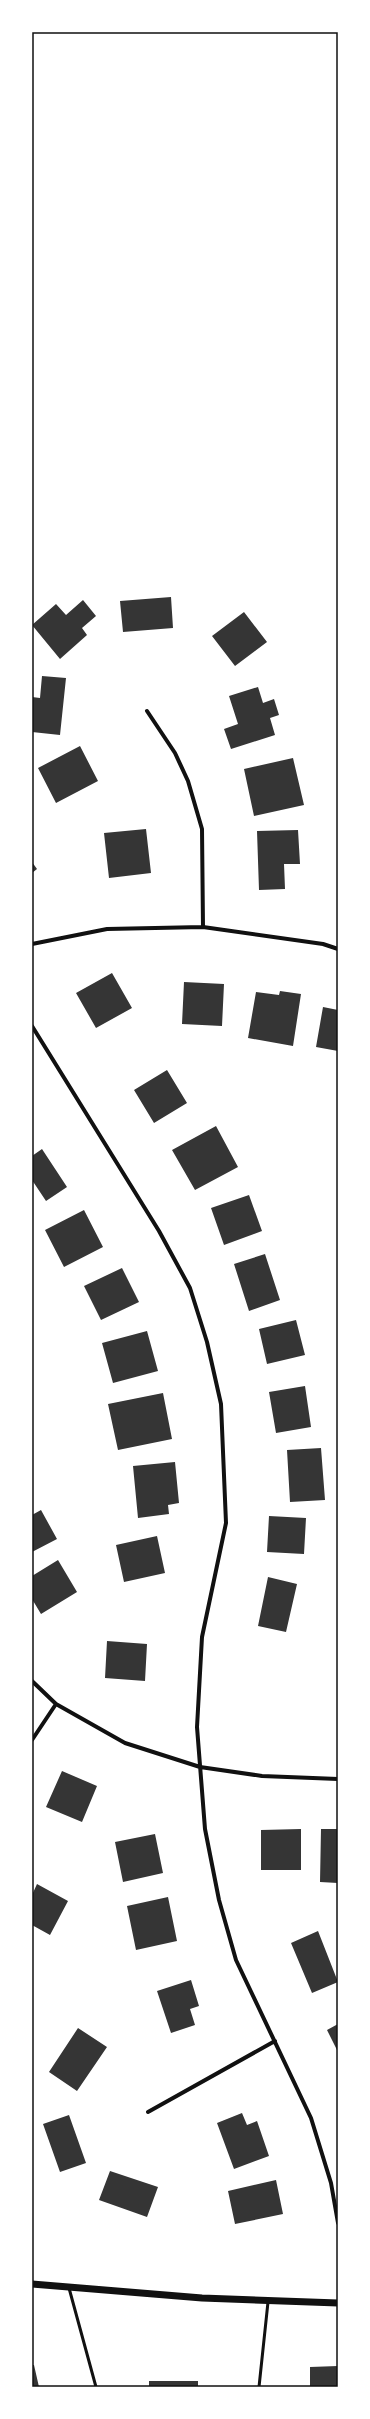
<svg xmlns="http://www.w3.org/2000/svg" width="370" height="2419" font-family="Helvetica,sans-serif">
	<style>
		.building { fill: #353535 }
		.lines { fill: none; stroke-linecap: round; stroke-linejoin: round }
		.service { stroke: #111; stroke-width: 3 }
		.minor { stroke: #111; stroke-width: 4 }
		.tertiary { stroke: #111; stroke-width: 7 }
		.neatline { fill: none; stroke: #111; stroke-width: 1.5 }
	</style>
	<rect width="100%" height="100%" fill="#fff"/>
	<path class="building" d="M171,597L173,628L123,632L120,601Z
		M83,600L96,616L82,628L87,635L60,659L32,625L56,604L66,615Z
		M244,612L267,642L235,666L212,636Z
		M42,676L66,678L60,735L32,732V697L40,698Z
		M258,687L263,703L274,699L279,715L270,718L275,735L231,749L224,729L238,724L229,696Z
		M80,746L98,781L56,803L38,768Z
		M293,758L304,805L254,816L244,769Z
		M146,829L151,873L109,878L104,833Z
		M298,830L300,864H284L285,889L259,890L257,831Z
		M32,862L37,869L32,873Z
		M112,973L132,1008L96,1028L76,993Z
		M184,982L224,984L222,1026L182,1024Z
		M280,991L301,994L293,1046L248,1038L256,992L279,995Z
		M323,1007L338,1010V1051L316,1047Z
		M167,1070L187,1103L154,1123L134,1090Z
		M216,1126L238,1167L195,1190L172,1150Z
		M42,1149L67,1187L46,1201L32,1180V1156Z
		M249,1195L262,1231L224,1245L211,1208Z
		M84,1210L103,1247L64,1267L45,1230Z
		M265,1254L280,1300L249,1311L234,1264Z
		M122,1268L139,1302L101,1320L84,1286Z
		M296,1320L305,1355L267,1364L259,1329Z
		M147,1331L158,1371L113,1383L102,1343Z
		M305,1386L311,1427L276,1433L269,1392Z
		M163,1393L172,1439L118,1450L108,1404Z
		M321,1448L325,1500L290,1502L287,1450Z
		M175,1462L179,1503L168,1505L169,1514L138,1518L133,1466Z
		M41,1510L57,1539L32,1552V1515Z
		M269,1516L306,1518L304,1554L267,1552Z
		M157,1536L165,1573L124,1582L116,1545Z
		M58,1560L77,1592L41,1614L32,1599V1576Z
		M268,1577L297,1584L286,1632L258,1626Z
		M107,1641L147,1644L145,1681L105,1678Z
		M62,1771L97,1786L82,1822L46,1807Z
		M301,1829V1870H261V1830Z
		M321,1829H338V1883L320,1882Z
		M155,1834L163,1873L123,1882L115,1842Z
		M37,1884L68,1901L50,1935L32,1925V1895Z
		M168,1897L177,1941L136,1950L127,1906Z
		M318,1931L338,1982L312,1993L291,1943Z
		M191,1980L199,2006L190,2009L195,2025L171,2033L157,1991Z
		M338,2024V2052L327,2030Z
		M78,2028L107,2047L77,2091L49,2072Z
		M242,2113L247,2125L257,2121L269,2156L234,2169L217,2123Z
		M69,2115L86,2163L60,2172L43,2124Z
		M110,2171L158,2187L147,2217L99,2200Z
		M276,2180L283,2214L235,2224L228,2191Z
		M32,2365H34L39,2387H32Z
		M338,2366V2387H310V2367Z
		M149,2381H198V2387H149Z"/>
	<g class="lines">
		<path class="service" d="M69,2288L96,2387
			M259,2387L268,2302"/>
		<path class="minor" d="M147,711L175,753L188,781L202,829L203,927
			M32,944L107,929L203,927L323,944L338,949
			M32,1026L159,1231L190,1288L207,1342L221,1404L226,1523L202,1637L197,1727L205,1829L219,1900L236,1960L311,2118L331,2183L338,2223
			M32,1681L56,1704L125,1743L200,1767L262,1776L338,1779
			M32,1740L56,1704
			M148,2112L275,2041"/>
		<path class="tertiary" d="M32,2284L202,2298L338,2303"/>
	</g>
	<rect width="370" height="2419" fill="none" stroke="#ffffff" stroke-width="66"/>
	<rect x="33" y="33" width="304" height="2353" class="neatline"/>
</svg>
